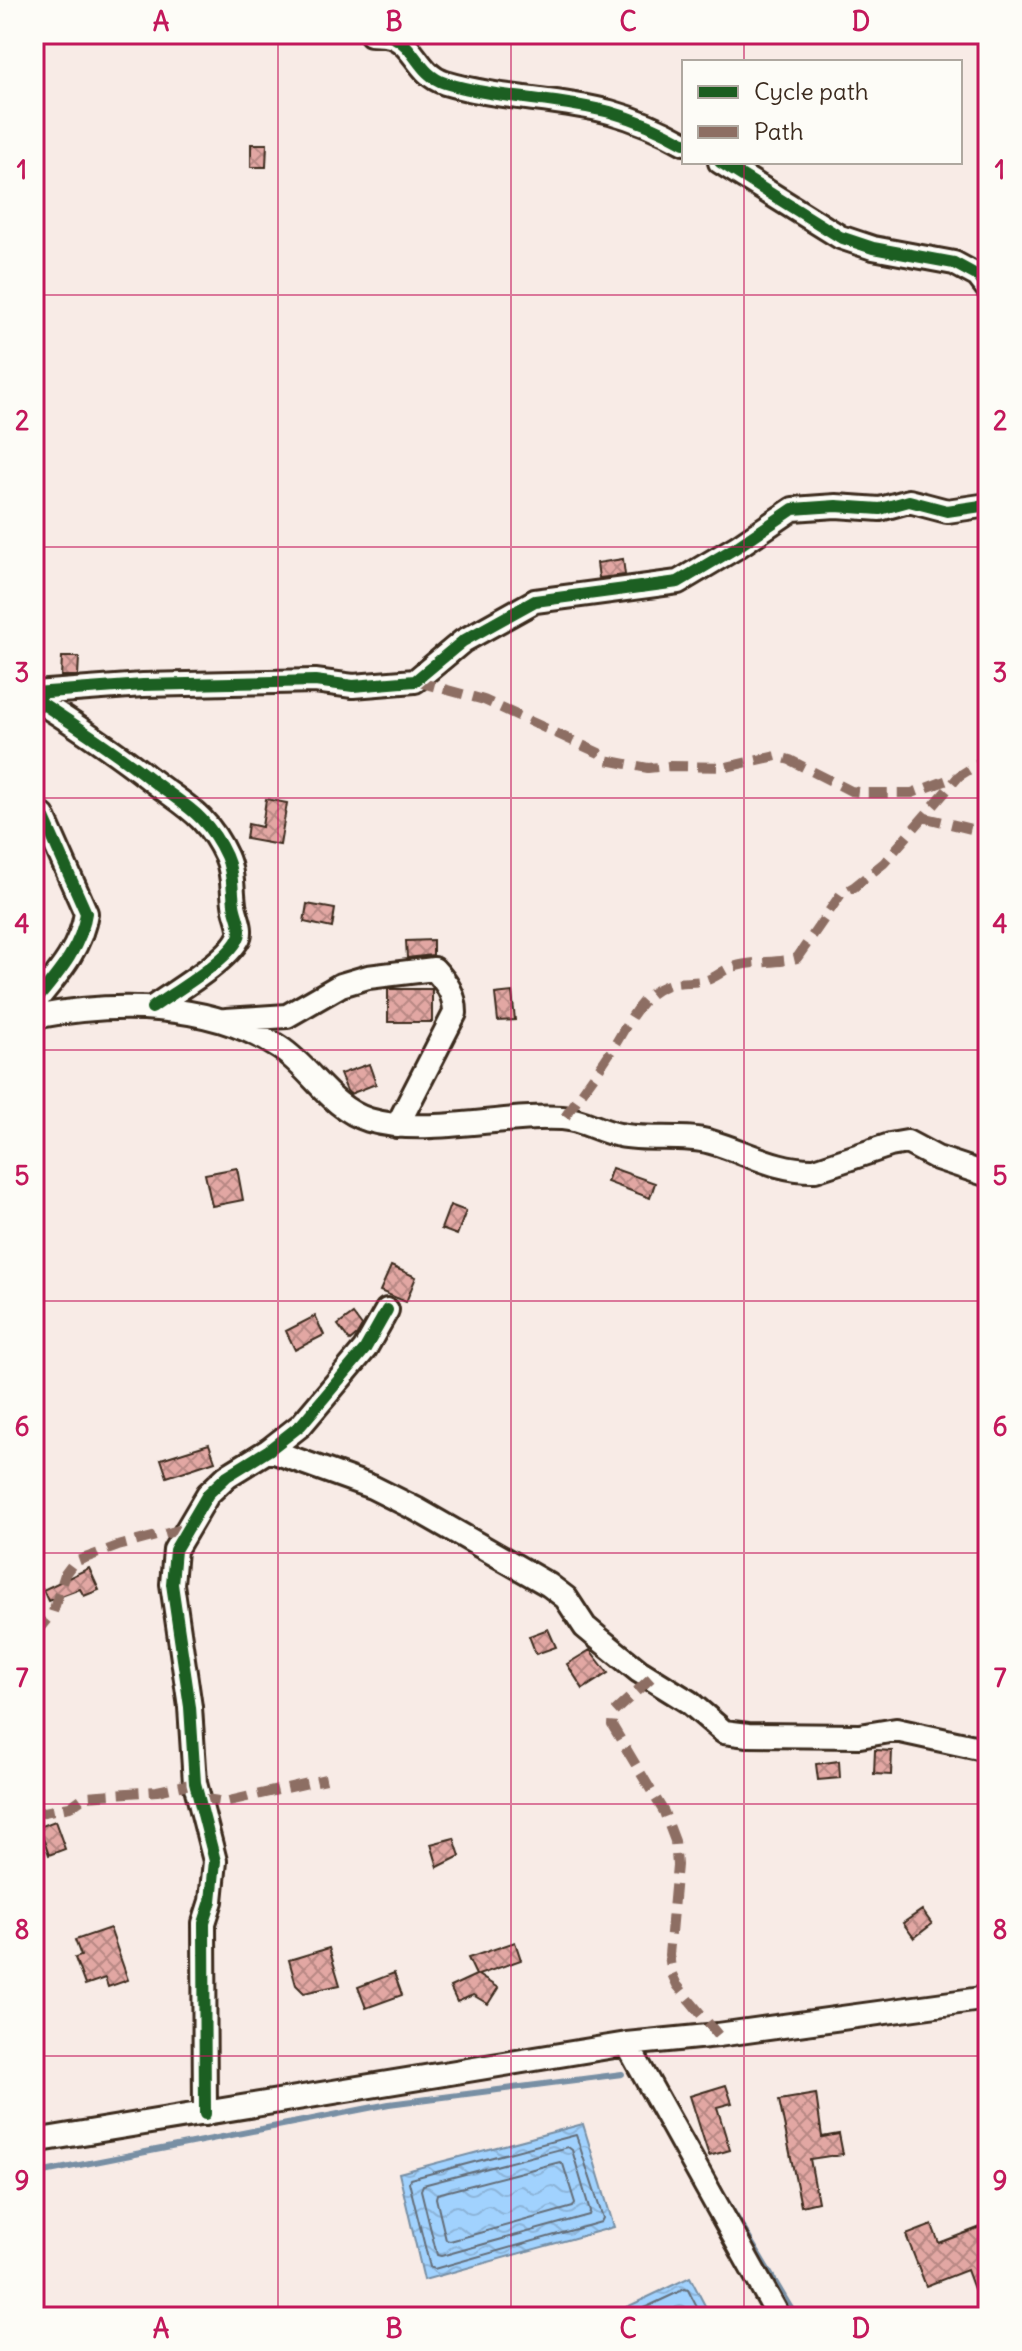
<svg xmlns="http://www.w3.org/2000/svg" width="1022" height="2351" font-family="Delius,sans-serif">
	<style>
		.water { fill: url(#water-waves); stroke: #788fa4; stroke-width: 2 }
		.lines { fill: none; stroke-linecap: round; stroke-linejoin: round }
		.shore { stroke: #646d78; stroke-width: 2 }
		.stream { stroke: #788fa4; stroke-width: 6 }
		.building { fill: url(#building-cross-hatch); stroke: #3b2a1e; stroke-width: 2 }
		.minor-casing { stroke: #3b2a1e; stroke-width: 28 }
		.minor { stroke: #fdfcf7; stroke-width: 22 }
		.quiet { stroke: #8d6e63; stroke-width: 10; stroke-dasharray: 20 10; stroke-linecap: butt }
		.cycleway-casing { stroke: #fdfcf7; stroke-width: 17 }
		.cycleway { stroke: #1b5e20; stroke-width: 12 }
		.grid { fill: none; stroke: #c2185b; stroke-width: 2; stroke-opacity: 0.55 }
		.neatline { fill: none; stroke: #c2185b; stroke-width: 3 }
		.grid-label { font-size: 26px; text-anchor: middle; font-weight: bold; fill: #c2185b }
	</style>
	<defs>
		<pattern id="water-waves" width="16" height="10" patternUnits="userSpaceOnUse" patternTransform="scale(2)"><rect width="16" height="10" fill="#a1d2fe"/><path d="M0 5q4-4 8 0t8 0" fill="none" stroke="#8cb4d9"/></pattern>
		<pattern id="building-cross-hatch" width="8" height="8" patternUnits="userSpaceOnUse" patternTransform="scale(2)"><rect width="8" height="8" fill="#e2a7a3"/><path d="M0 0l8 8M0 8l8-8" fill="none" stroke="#b88884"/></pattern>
	</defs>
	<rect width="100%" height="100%" fill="#f8ebe6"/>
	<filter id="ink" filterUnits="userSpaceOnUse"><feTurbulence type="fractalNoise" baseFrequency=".0125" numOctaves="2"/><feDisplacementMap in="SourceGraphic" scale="16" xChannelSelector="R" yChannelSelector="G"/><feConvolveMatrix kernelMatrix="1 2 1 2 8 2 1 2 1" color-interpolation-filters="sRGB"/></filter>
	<g filter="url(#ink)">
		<path class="water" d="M583,2124L614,2227L424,2280L399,2173Z
			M690,2277L711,2317H606Z"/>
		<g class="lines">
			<path class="shore" d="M576,2135L603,2218L601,2222L434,2269L430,2267L409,2182L410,2179Z
				M568,2147L572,2150L590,2211L589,2215L441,2256L437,2255L421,2190L423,2185Z
				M560,2162L563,2164L575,2203L573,2207L450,2241L446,2240L436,2198L437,2194Z
				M625,2317L685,2289L688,2290L702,2317"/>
			<path class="stream" d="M34,2174L389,2104L622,2074
				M728,2203L796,2317"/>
		</g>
		<path class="building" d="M251,144H267L266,167H251Z
			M623,559L625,575L599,578L597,563Z
			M62,657H79L78,676H61Z
			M266,799L287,803L280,845L246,839L248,824L262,827Z
			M307,904L335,909L332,928L304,922Z
			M433,940V955L407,958L406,941Z
			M388,989H432V1022H388Z
			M512,992L515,1020L498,1021L495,994Z
			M369,1064L376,1084L350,1094L347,1091L340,1074Z
			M237,1168L243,1200L212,1206L205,1174Z
			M612,1168L655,1183L650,1198L607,1182Z
			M450,1205L466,1211L457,1235L441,1229Z
			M391,1266L416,1277L406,1302L380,1291Z
			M353,1314L362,1326L357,1335L350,1341L338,1325Z
			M315,1316L324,1335L295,1350L286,1331Z
			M209,1444L215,1461L167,1477L161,1459Z
			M89,1568L99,1590L84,1596L80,1589L48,1601L43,1590Z
			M548,1629L556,1647L536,1654L529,1636Z
			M590,1650L608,1673L583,1689L567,1664Z
			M875,1750L892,1751L891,1775L874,1774Z
			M839,1761L840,1778L818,1780L816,1764Z
			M55,1821L65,1849L49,1855L39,1827Z
			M454,1838L460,1856L438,1867L431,1844Z
			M922,1910L932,1924L914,1938L903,1923Z
			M110,1928L128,1980L108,1987L105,1978L85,1985L75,1958L81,1956L75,1940Z
			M515,1942L521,1960L478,1975L498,1988L488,2004L473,1995L457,2002L450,1987L476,1975L468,1958Z
			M329,1948L340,1985L304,1993L296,1985L289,1960Z
			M394,1973L402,1995L366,2008L358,1987Z
			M726,2085L732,2103L717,2107L730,2150L709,2156L690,2096Z
			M816,2094L822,2137L839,2134L843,2154L810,2159L818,2202L801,2206L779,2100Z
			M932,2225L939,2243L983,2226L988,2240V2247L984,2248L988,2261V2284L974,2289L967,2270L926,2286L906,2235Z"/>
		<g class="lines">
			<defs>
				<path id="minor" d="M371,34C378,35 388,34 395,38C415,47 419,75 445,83C498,99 556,98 610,112C635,119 661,130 684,143
					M720,162L840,237L873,248L954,263L978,276L988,289
					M34,693L143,685L315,681L353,686L415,681L463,641L535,601L678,582L737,547L793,509L836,506L880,509L909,501L947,511L988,505
					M34,698C73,724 113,749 150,779C183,805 207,814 226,856C233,871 232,888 234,904C235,915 244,929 238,939C226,962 174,992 152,1008
					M34,810L43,816L86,913C81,949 56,976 34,1003
					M34,1017C114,1002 210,1001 280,1048C312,1069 330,1108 369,1120C427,1137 502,1114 562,1118C582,1119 601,1132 620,1135C648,1141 684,1134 711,1142C746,1152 777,1171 815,1170L890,1145L907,1142L937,1158L988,1175
					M226,1020L287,1016L341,985L368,977L434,969C446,982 455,994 455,1013L397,1126
					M269,1450L372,1487L416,1509L549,1585L566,1598L585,1627L597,1637L639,1671L689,1702L724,1732L748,1735L860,1736L896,1730L988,1750
					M627,2044L779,2317
					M205,2114L204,1923L211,1901L215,1861L195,1783L190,1707L172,1584L175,1550L208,1494L227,1476L269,1450L301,1425L365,1349L387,1310
					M34,2141L627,2044L718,2035L988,1998"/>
			</defs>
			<use href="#minor" class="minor-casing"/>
			<use href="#minor" class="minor"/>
			<path class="quiet" d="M415,681L484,700L599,753L606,760L648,768L669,766L726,767L776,756L790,760L851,791L867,793H912L956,777
				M922,817L988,833
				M565,1117C580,1095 596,1074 611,1051C625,1030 639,995 665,986C677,981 690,983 702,981C713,980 720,972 730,968C752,960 775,964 797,958L841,894L854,887L884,863L959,776L988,758
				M34,1635L53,1612L65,1574L74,1562L118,1546L187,1528
				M651,1678L613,1713L612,1725L664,1812L675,1841L677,1865L669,1955L672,1974L677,1985L718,2035
				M199,1798L225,1802L326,1779
				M34,1814L70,1807L85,1796L157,1791L195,1783"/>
			<defs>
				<path id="cycleway" d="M371,34C378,35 388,34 395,38C415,47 419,75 445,83C498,99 556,98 610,112C635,119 661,130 684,143
					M720,162L840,237L873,248L954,263L978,276L988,289
					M34,693L143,685L315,681L353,686L415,681L463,641L535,601L678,582L737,547L793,509L836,506L880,509L909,501L947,511L988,505
					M34,698C73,724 113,749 150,779C183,805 207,814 226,856C233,871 232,888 234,904C235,915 244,929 238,939C226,962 174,992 152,1008
					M34,810L43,816L86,913C81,949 56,976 34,1003
					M205,2114L204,1923L211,1901L215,1861L195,1783L190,1707L172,1584L175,1550L208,1494L227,1476L269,1450L301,1425L365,1349L387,1310"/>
			</defs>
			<use href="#cycleway" class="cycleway-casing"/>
			<use href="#cycleway" class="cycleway"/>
		</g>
	</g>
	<path class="grid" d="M278,34V2317M511,34V2317M744,34V62M744,162V2317M34,295H988M34,547H988M34,798H988M34,1050H988M34,1301H988M34,1553H988M34,1804H988M34,2056H988"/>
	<rect width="1022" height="2351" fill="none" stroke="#fdfcf7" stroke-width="88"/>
	<rect x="682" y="60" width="280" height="104" fill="#fdfcf7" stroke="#afa8a0" stroke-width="2"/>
	<rect x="698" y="86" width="40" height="12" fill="#1b5e20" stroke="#afa8a0" stroke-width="2"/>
	<text x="754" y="100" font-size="24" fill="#3b2a1e">Cycle path</text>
	<rect x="698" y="126" width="40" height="12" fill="#8d6e63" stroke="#afa8a0" stroke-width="2"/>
	<text x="754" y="140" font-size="24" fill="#3b2a1e">Path</text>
	<rect x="44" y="44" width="934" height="2263" class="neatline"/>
	<g class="grid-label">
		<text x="161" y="31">A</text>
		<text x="394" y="31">B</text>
		<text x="628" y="31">C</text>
		<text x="861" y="31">D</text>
		<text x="22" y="179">1</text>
		<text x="1000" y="179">1</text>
		<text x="22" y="430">2</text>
		<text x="1000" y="430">2</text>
		<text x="22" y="682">3</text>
		<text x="1000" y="682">3</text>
		<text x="22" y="933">4</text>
		<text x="1000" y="933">4</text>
		<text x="22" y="1185">5</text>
		<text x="1000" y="1185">5</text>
		<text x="22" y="1436">6</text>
		<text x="1000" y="1436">6</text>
		<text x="22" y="1687">7</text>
		<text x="1000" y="1687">7</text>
		<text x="22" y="1939">8</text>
		<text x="1000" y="1939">8</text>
		<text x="22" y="2190">9</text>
		<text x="1000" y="2190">9</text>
		<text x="161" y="2338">A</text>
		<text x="394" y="2338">B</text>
		<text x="628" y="2338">C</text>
		<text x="861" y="2338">D</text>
	</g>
</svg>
